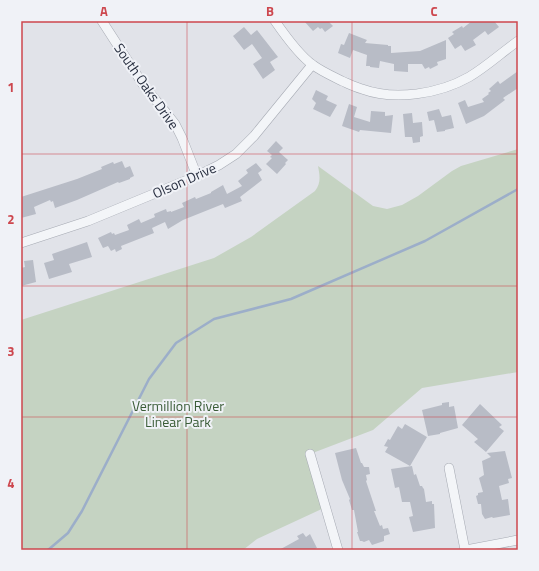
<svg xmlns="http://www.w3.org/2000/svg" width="539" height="571" font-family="'Titillium Web',sans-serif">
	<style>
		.green { fill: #c5d3c2 }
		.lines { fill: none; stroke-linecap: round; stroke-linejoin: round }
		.stream { stroke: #9caec9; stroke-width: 2.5 }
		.building { fill: #b8bcc6 }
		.minor-casing { stroke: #a6aab3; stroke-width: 10 }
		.minor { stroke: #f3f5f8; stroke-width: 9 }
		.grid { fill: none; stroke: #cd474e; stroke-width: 1; stroke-opacity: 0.55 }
		.labels { text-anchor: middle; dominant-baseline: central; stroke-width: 4; stroke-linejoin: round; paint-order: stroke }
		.street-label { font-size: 14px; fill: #293041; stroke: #f0f2f7 }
		.park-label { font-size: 14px; fill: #3a5c37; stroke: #f0f2f7 }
		.neatline { fill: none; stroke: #cd474e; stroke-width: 1.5 }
		.grid-label { font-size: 13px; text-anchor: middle; font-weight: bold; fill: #cd474e }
	</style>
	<rect width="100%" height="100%" fill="#e1e3e9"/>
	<path class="green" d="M518,149V372L422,388L373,430L310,454L326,507L257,539L243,550H21V320L214,258L251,237L315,191C321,183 320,176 318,166L373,206L387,209L402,205L418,196L452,171L461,166Z"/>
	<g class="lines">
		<path class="stream" d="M48,550L68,533L82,511L149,379L176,343L214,319L291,299L425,241L518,189"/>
	</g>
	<path class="building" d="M304,21H330L329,22L333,26L325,32L322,28L320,29L318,27L313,31Z
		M472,21H494L499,27L488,35L485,31L473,40L476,45L465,51L461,45L455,49L448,38L454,34L452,32L462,26L463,28Z
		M244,27L251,35L257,30L278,57L270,62L275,70L263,79L253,64L262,58L252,44L244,50L233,36Z
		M349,33L367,40L365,43L388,45V46H391V53L420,51L446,40V59L437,62L438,65L430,69L429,67L425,69L422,64H408V72L394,71V64L380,61L379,68L370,67V66H366L367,55L353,50L350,58L338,53L341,44L344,45Z
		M518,71V88L503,98L505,100L484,116L466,124L458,103L465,100L468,107L484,102L482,99L489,94L488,93L491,91L489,89L498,81L500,84Z
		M316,90L328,96L326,100L337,105L330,117L313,109L316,103L312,99Z
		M349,104L357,107L354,117L370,122L371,111L385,112V116L393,115L391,133L360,130L359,132L342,126Z
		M439,109L442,117L451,115L454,128L445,130V131L437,132L434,120L429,121L427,112Z
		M412,113L413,123L422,122L423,136L420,137V142L413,143L412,137H405L403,114Z
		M276,141L283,148L279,152L288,160L285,163L286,164L277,174L266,164L272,158L270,157L272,155L267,151Z
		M122,161L125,168L130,166L134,176L130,178V179L119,183L118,182L77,200L55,208L53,201L51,202L50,200L34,207L36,214L21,218V197L77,179L102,169L101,167L113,162L114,164Z
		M256,163L262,170L258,173L262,180L240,197L242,201L225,208L223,204L183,220L168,229L165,222L152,228L154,233L121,246L122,249L116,252L115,249L111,251L108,246L103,248L98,238L111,232L112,234L114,233L115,235L129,230L127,225L139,219L141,223L155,217L154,214L166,209L167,212L171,211V212L184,207L182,203L195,197L196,199L211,193V192L223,185L227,194L242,186L238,181L248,173L246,170Z
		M87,242L92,257L69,264L72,272L49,279L44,263L54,260L52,254Z
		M33,260L36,282L21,286V268L25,267L24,261Z
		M449,402V407L454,406L458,428L440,433V434L428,436L422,410L442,405V403Z
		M480,404L502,425L499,427L504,431L486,452L474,442L478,439L462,425Z
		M405,424L427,437L410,466L385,452L388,447L384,446L388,439L390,440L398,426L402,429Z
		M356,448L361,463H362L364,467H369L370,474L366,475L367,480L366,481L376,511H374L380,526L382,525L383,529L388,528L390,534L384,536V541L372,545L369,540L364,542L362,541H360L357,532H358L354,510H352L349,500L350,499L342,480L335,453Z
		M505,451L512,478L508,479L509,483L499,486L502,500L508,499L510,515L493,518L492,517L485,519L482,514L481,504H478L476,496L478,495V493L483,492L479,478L484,475L482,461L491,457L487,453Z
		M412,466L414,475L416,474L420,486H422L423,488L424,489L426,502L432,501V504H434L435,528L413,532L409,517L413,516L410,502H402L399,487L395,488L391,469Z
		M303,533L306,537L310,534L317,548L313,550H279L299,539L297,536Z"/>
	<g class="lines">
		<defs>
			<path id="minor" d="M102,21L144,86L168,115L175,124L182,138L197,176
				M275,21C284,34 300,56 313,65C321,71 332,76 342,81C349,84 355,87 362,89C395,101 439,94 469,77C486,67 501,53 518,41
				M21,243L88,221L197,176L219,165L236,154L254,136L312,65
				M310,454L338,550
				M449,468L465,550
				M466,550L518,540"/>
		</defs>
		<use href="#minor" class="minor-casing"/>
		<use href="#minor" class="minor"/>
	</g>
	<path class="grid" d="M187,21V550M352,21V550M21,154H518M21,286H518M21,417H518"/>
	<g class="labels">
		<g class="street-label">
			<text transform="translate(147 86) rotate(55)">South Oaks Drive</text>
			<text transform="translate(184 180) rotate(-24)">Olson Drive</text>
		</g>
		<g class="park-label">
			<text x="178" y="405">Vermillion River<tspan x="178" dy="16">Linear Park</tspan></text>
		</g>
	</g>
	<rect width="539" height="571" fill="none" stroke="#f0f2f7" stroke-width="44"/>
	<rect x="22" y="22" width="495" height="527" class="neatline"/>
	<g class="grid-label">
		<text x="104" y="16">A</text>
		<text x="270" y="16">B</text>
		<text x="434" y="16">C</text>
		<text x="11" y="92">1</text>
		<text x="11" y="224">2</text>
		<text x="11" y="356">3</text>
		<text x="11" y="488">4</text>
	</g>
</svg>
